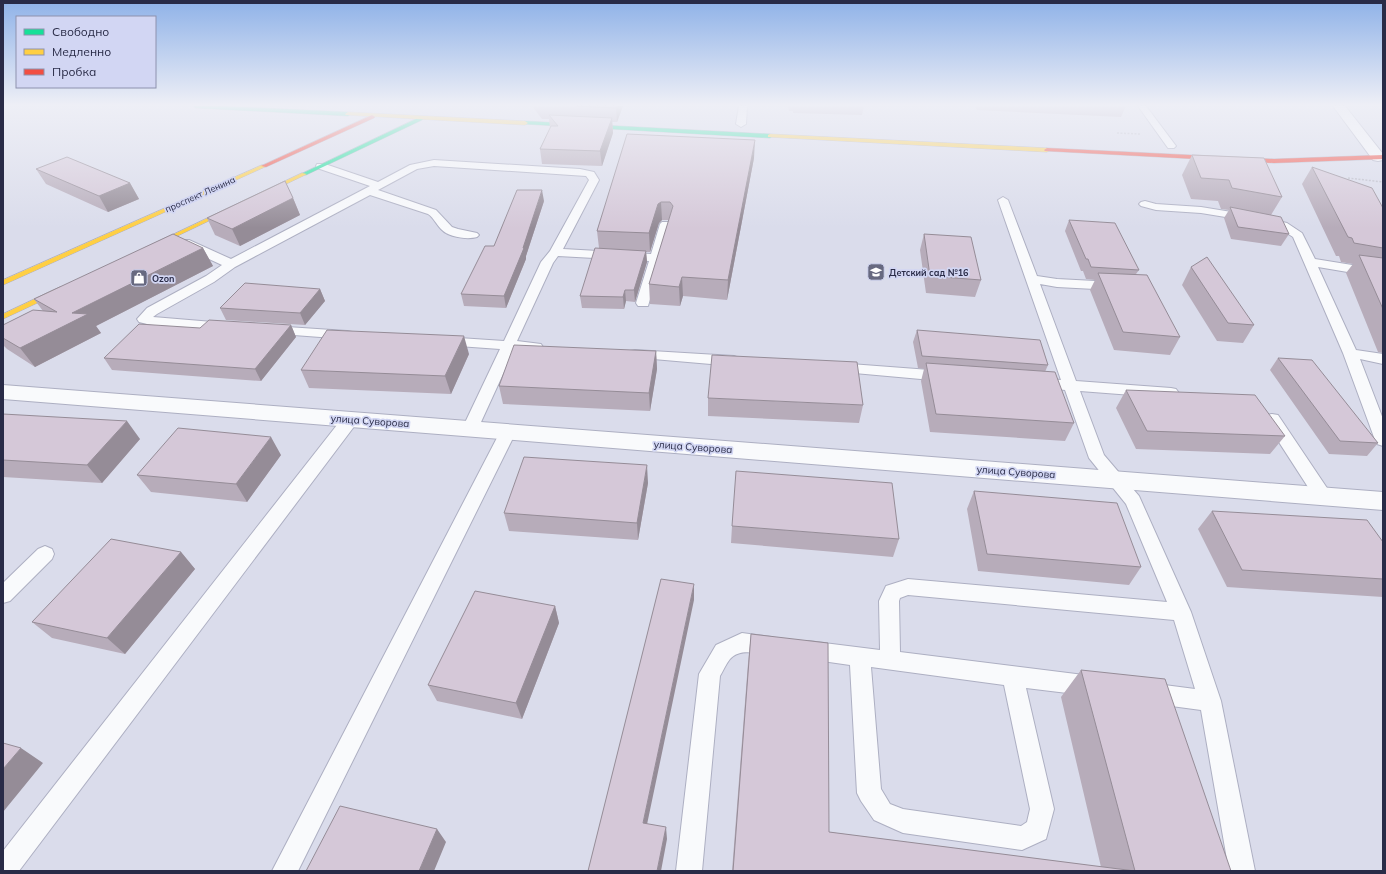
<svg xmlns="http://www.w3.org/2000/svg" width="1386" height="874" font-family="Mulish,sans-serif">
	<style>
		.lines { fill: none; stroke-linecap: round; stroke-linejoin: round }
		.lane-casing { stroke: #adafc2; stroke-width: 2 }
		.street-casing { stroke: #adafc2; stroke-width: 2 }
		.fast-casing { stroke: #adafc2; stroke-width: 1 }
		.slow-casing { stroke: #adafc2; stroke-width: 1 }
		.jam-casing { stroke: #adafc2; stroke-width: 1 }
		.path { stroke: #bbbcc7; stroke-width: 1.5; stroke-dasharray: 2 1.5; stroke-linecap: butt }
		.lane { fill: #f9fafc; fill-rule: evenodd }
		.street { fill: #f9fafc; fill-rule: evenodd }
		.fast { fill: #16e098; fill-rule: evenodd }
		.slow { fill: #ffcf43; fill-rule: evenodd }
		.jam { fill: #f24e42; fill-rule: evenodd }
		.wall { fill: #b7acba }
		.shaded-wall { fill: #958c97 }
		.building { fill: #d5c8d8; stroke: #958c97 }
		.labels { text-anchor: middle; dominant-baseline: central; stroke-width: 3.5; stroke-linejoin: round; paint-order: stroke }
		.far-street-label { font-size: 9px; fill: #292b47; stroke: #d2d6f3 }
		.far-poi-label { font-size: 9px; font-weight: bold; fill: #292b47; stroke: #d2d6f3; text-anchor: start }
		.street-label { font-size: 10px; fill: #292b47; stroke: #d2d6f3 }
	</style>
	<rect width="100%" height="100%" fill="#dadceb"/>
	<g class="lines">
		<defs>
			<path id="lane" d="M739,106H747L746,124L741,127L736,124Z
				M1138,106H1146L1176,146L1174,148H1168Z
				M434,160L580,169L594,172L599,180L563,249L651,254L660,224L662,222H670L672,224L648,306H638L636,303L649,261L558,256L553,263L517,341L541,344L543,347L541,350L536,351L514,350L476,433L470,435L464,433L462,429L500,349L444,345L439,344L437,341L439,338L444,337L504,341L541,262L550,251L589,180L586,176L434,166L417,169L378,190L436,210L452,227L458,229L477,233L479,235L477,237C467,240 448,237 441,229C436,224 434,218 428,214L370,195L235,267L214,282L157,314L153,317L225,323L230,324L232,327L230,330L225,331L155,326L139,322L137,319L147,308L206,276L222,265L181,246L179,243L181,240H189L231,259L370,186L317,168L316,166L317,164H325L378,182L410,165Z
				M1003,197L1008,200L1037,276L1057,279L1114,282L1119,283L1120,286L1119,289L1114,290L1057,287L1040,284L1076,381L1171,388L1176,389L1179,393L1176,397L1171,398L1080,391L1104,455L1139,496L1191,612L1221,701L1255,871H1229L1201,710L1149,703L1141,700L1138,693L1141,686L1149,683L1195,689L1174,620L908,595L900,598L899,601L900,652L1092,676L1100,679L1103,686L1100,693L1092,696L1026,688L1054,809L1046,839L1022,850L903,833L874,820L861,801L857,793L850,665L808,659L801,657L798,650L801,643L808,641L880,650L879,601L886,586L908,579L1167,602L1126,504L1089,458L1065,390L1033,386L1031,383L1033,380L1038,378L1061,380L998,200ZM871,667L1004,685L1030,809L1027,822L1021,826L903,809L890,804L881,789Z
				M1145,201L1156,204L1201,207L1256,216L1287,223L1302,233L1315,259L1383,270V278L1318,267L1356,350L1383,354V364L1360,359L1383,419V446L1377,444L1375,440L1343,353L1293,237L1279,228L1256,222L1201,213L1156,210L1141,206L1139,204L1141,202Z
				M272,326L347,331L352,332L354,335L352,338L347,339L267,333L265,330L267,327Z
				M635,350L734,356L739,358L741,361L739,364L734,366L630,357L628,354L630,351Z
				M837,363L943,371L948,373L950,376L948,379L943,381L832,371L830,368L832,365Z
				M1272,414L1278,415L1329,491L1332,496L1329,501L1323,503L1317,501L1264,419L1266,415Z
				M350,415L356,416L358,420L356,424L19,871H3V851L344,416Z
				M508,426L514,428L516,432L298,871H272L500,432L502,428Z
				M45,546L52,549L54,554L52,559L10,601L3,603V583L38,549Z
				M742,633L771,637L778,639L781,646L778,653C763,658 743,645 730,659C726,664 723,671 720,676L702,871H676L699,674L716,645Z"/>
			<path id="street" d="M1333,106H1345L1383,154V160L1378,161L1373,160Z
				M3,385L1383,492V510L3,399Z"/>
			<path id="fast" d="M193,106H220L348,112L351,114L348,116L196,108Z
				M420,117L423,119L422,120L306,175L301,174Z
				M525,121L770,134L773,136L770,138L523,124L522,123Z"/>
			<path id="slow" d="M348,112L525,121L528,123L525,125L346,115L345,114Z
				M770,134L1047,148L1050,150L1047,152L768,137V135Z
				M262,165L267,166L3,285V280Z
				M302,173L307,174L150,249H146L145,248Z
				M60,287H63L67,289L3,319V314Z"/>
			<path id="jam" d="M372,115L375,117L374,118L266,167L261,166Z
				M1047,148L1274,159L1383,155V159L1274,163L1045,151L1044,150Z"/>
		</defs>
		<use href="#lane" class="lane-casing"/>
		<use href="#street" class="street-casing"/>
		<use href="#fast" class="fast-casing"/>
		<use href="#slow" class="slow-casing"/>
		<use href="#jam" class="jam-casing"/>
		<path class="path" d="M1117,133L1140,134
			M1348,178L1383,182"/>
		<use href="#lane" class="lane"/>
		<use href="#street" class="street"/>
		<use href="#fast" class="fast"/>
		<use href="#slow" class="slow"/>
		<use href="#jam" class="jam"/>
	</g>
	<path class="wall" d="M532,106H623L617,122H612L613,133L602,166L542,164L540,149L550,128L549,119H542Z
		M788,106H864L862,115L793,113V111H789Z
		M975,106H1126L1121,117L977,110Z
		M1192,155L1282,197L1271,215L1289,234L1281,246L1231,239L1224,218L1229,210L1221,209L1218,201L1191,199L1182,175Z
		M754,158L727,300L683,296L680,306L650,304L649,284L669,220H662L659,223L650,252H646L647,262L635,302L626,301L624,309L582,308L580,296L599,248L597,231Z
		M1312,167L1383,208V353L1378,352L1346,273L1353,264L1341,262L1339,256H1336L1302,184Z
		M36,169L130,183L139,199L108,212L46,184Z
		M293,198L300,215L240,246L215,235L207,218Z
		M544,201L526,256V259L506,308L464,306L461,294L494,246Z
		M1069,220L1139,270L1136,274L1180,337L1170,355L1114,350L1090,290L1095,280L1086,279L1083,271H1081L1065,231Z
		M924,234L981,280L975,297L926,293L920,250Z
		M203,248L213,266L96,326L101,333L35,367L7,349L3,345V325L43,311L34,299Z
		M1191,267L1254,325L1243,343L1217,341L1182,285Z
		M320,289L325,301L305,325L226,320L220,308Z
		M291,325L296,337L261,381L112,370L104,358Z
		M917,330L1048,365L1045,372L1074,423L1065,441L930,432L921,381L924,369L918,368L913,342Z
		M656,351L657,369L650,411L503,404L499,386Z
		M469,354L451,394L309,388L301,370Z
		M1278,358L1378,443L1367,456L1329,454L1270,370Z
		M1126,390L1285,436L1270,454L1136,449L1116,408Z
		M708,398L863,405L859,423L708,416Z
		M3,414L140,439L102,483L3,477Z
		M281,455L247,502L151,492L137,475Z
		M648,483L638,540L509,531L504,513Z
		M974,491L1141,567L1129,585L978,571L967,509Z
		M1212,511L1383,579V597L1227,587L1198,529Z
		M732,526L899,539L893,557L731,543Z
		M181,552L195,569L125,654L52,638L32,622Z
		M555,606L559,623L522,719L437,701L428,685Z
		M751,634L829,832L1101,867L1061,697L1081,670L1231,871H732L748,663Z"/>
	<path class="shaded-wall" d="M617,106H623L617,122L616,108Z
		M612,118L613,133L602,166L600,151Z
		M755,140L754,158L727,300L728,280Z
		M130,183L139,199L108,212L99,196Z
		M542,190L544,201L526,256V259L506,308L504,296L523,248Z
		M293,198L300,215L240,246L232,229Z
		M661,202L662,220L659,223L650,252L649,233L658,204Z
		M203,248L213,266L96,326L101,333L35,367L20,348L72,313Z
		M646,251L647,262L635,302L634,290Z
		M682,277L683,296L680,306L679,287Z
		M320,289L325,301L305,325L300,313Z
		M625,290L626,301L624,309L623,297Z
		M291,325L296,337L261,381L255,369Z
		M464,336L469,354L451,394L445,376Z
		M656,351L657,369L650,411L649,393Z
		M127,421L140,439L102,483L87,465Z
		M271,437L281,455L247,502L236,484Z
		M647,465L648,483L638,540L637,523Z
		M181,552L195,569L125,654L107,638Z
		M694,584V600L645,834L643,823Z
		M555,606L559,623L522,719L516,703Z
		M21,748L43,763L3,812V769Z
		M666,827L667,839L661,871H657Z
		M437,829L446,842L434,871H419Z"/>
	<path class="building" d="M576,106H617L616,108Z
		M549,115L612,118L600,151L540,149L551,126H558Z
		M627,134L755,140L728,280L682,277L679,287L649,284L673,206L670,202H661L658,204L649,233L597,231Z
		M1192,155L1264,158L1282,197L1232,188L1229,180L1201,178Z
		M67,157L130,183L99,196L36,169Z
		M1312,167L1372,188L1383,208V248L1354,243L1352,238L1348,237Z
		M285,181L293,198L232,229L207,218Z
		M517,190H542L523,248H524L504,296L461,294L485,246H494Z
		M1230,207L1281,217L1289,234L1238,227Z
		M1069,220L1115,223L1139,270L1091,267L1088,259H1086Z
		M173,234L203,248L72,313L88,314L20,348L3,338V325L33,310L57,312L34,299Z
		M924,234L971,237L981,280L930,276Z
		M595,248L646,251L634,290H625L623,297L580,296Z
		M1359,255L1383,258V309Z
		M1207,257L1254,325L1228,323L1191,267Z
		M1098,273L1147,275L1180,337L1123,332Z
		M245,283L320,289L300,313L220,308Z
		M209,320L291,325L255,369L104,358L139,324L200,328Z
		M327,330L464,336L445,376L301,370Z
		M917,330L1040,340L1048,365L922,356Z
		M514,345L656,351L649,393L499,386Z
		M712,355L857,362L863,405L708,398Z
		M1278,358L1312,360L1378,443L1340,441Z
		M926,363L1055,372L1074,423L936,414Z
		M1126,390L1255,395L1285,436L1147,431Z
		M3,414L127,421L87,465L3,460Z
		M178,428L271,437L236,484L137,475Z
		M524,457L647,465L637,523L504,513Z
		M736,471L892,483L899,539L732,526Z
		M974,491L1117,503L1141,567L987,554Z
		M1212,511L1367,520L1383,542V579L1242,570Z
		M111,539L181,552L107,638L32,622Z
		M661,579L694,584L643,823L666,827L657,871H588Z
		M475,591L555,606L516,703L428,685Z
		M751,634L828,643L829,832L1135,871L1081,670L1165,679L1231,871H733Z
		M3,743L21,748L3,769Z
		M340,806L437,829L419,871H306Z"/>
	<linearGradient id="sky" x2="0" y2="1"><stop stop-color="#8fb2e8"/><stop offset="0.46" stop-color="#eeeff6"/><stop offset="1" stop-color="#eeeff6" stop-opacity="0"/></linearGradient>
	<rect width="1386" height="228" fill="url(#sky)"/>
	<defs>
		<symbol id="school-square" viewBox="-11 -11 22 22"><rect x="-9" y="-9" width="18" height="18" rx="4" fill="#676980" stroke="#d2d6f3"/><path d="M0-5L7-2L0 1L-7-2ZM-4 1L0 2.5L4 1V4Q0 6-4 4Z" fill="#fff"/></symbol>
		<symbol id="shop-square" viewBox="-11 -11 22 22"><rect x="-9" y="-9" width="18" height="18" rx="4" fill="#676980" stroke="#d2d6f3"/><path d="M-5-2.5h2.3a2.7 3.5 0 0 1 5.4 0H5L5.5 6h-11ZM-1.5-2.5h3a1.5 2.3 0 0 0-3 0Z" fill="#fff"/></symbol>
	</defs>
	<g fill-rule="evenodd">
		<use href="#school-square" x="866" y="262" width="20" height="20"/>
		<use href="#shop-square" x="129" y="268" width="20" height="20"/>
	</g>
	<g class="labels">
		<g class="far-street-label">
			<text transform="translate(200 194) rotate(-24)">проспект Ленина</text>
		</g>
		<g class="far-poi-label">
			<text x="889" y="272">Детский сад №16</text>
			<text x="152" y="278">Ozon</text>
		</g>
		<g class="street-label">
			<text transform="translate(370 421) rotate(4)">улица Суворова</text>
			<text transform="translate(693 447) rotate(4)">улица Суворова</text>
			<text transform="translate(1016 472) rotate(4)">улица Суворова</text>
		</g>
	</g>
	<rect width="1386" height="874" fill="none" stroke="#292b47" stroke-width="8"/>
	<rect x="16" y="16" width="140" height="72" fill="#d2d6f3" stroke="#8e92ae"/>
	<rect x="24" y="29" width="20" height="6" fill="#16e098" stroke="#8e92ae"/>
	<text x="52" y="36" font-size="12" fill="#292b47">Свободно</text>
	<rect x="24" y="49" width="20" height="6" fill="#ffcf43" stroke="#8e92ae"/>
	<text x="52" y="56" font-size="12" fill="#292b47">Медленно</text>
	<rect x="24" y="69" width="20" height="6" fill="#f24e42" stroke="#8e92ae"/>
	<text x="52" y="76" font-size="12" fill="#292b47">Пробка</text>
</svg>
